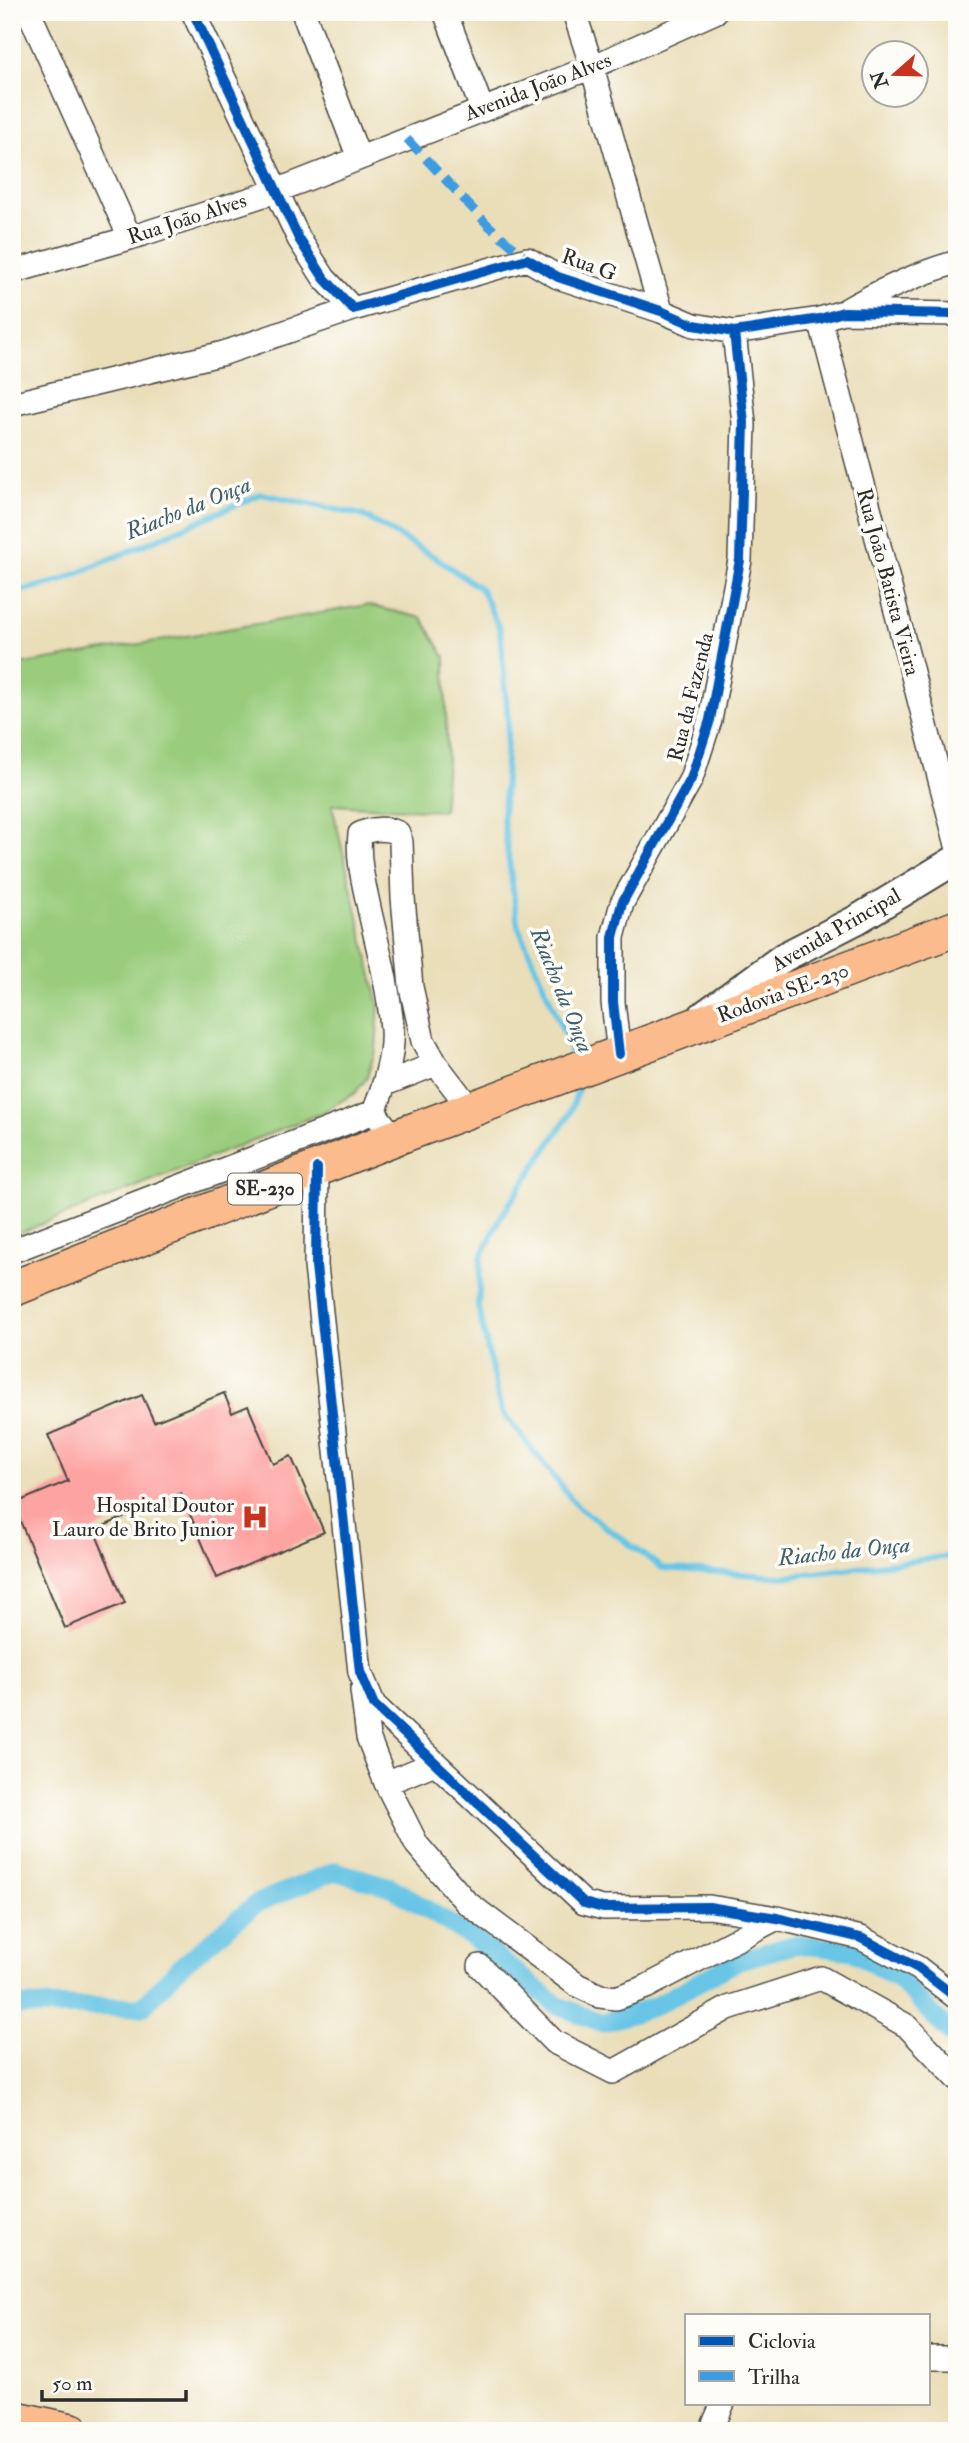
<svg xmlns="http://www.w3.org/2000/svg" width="969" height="2443" font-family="'IM FELL Double Pica',serif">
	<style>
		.green { fill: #99cc7c; stroke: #627c54; stroke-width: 2 }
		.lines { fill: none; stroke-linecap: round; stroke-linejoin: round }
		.stream { stroke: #67c5e5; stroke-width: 6 }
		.canal { stroke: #67c5e5; stroke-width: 19 }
		.building { fill: #fda3a1 }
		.minor-casing { stroke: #484640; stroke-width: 26 }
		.tertiary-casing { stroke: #484640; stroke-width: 32 }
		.primary-casing { stroke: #484640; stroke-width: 38 }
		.minor { stroke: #fff; stroke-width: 23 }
		.tertiary { stroke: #fff; stroke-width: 28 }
		.primary { stroke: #fbbb8c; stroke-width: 35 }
		.quiet { stroke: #3d9ce1; stroke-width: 9; stroke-dasharray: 18 9; stroke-linecap: butt }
		.cycleway-casing { stroke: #fdfcf7; stroke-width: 15 }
		.cycleway { stroke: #0057b8; stroke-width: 10 }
		.labels { text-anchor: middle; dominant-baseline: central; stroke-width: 7; stroke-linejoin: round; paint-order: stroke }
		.shield { fill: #fdfcf7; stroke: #6a6a68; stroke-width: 2 }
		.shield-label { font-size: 19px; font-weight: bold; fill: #2b2b2b }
		.street-label { font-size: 21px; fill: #2b2b2b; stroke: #fdfcf7 }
		.poi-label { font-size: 21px; fill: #2b2b2b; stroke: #fdfcf7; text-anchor: end }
		.water-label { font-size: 23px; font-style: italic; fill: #40616c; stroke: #fdfcf7 }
	</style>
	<rect width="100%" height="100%" fill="#fdfcf7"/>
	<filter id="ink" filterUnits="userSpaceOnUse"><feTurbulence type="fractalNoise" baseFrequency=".0143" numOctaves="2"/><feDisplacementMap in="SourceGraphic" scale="14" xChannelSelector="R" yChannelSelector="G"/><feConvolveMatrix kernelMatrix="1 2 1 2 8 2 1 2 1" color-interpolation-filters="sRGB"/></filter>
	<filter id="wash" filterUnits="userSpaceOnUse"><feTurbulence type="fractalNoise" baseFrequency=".00686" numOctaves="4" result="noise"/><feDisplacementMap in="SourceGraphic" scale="28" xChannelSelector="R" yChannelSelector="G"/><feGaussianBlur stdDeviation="1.57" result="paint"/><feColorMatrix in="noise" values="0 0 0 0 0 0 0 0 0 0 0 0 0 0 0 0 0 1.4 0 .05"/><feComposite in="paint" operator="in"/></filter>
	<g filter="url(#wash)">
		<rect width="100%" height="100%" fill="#eadeb9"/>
		<path class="green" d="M367,605L422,618L445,657L447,760L443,811L332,805L379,1006L376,1049L366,1079L355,1093L319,1114L12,1236V666Z"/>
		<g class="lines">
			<path class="stream" d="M12,593L60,581L261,494L362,515L433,556L481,589L500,630L508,720L503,818L518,926L566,1037L573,1060
				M578,1080L580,1085L569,1115L500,1218L481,1258L478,1306L501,1410L577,1506L662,1568L782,1577L942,1557H957"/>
			<path class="canal" d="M12,2006L142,2007L181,1966L257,1903L335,1871L391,1887L474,1939L557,2005L602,2023L653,2007L739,1960L797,1944L852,1951L899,1980L957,2040"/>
		</g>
		<g id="blocks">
			<path class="building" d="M224,1393L232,1413L248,1406L273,1464L291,1456L324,1532L217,1578L181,1493L94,1530L125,1603L65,1628L13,1504L68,1481L48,1435L142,1395L154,1422Z"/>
		</g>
	</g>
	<g filter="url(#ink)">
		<use href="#blocks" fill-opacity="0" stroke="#484640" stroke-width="2"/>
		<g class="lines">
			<defs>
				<path id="minor" d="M29,12L130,238
					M193,12L299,239L324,278L353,309L527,259L558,277L661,311L694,325L734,332L820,319L843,312L957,314
					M303,12L359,158
					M445,12L482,109
					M574,12L592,67L661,311
					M12,272L130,238L276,191L592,67L715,12
					M843,312C879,291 916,274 957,262
					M820,319L957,845
					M12,404L224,353L353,309
					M619,1054L613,1002V937L622,903L691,779L710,720L740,560L744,423L734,332
					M385,1084L436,1064
					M394,1138L374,1112C384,1087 394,1057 392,1029C389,988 378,948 369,908C364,884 357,859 360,834C371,828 387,828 398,833L401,842L403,898L411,987L423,1041L436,1064L471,1110
					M317,1168L316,1266L360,1672L374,1705L584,1903L603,1908L709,1907L777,1918L861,1938L918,1968L957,1998
					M12,1251L374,1112
					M362,1690L368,1737L386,1783L417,1845L466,1902L577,1985L600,1996L616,1998L646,1987L777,1918
					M386,1783L435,1763
					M480,1966L554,2042L613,2072L728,2008L821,1978L907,2026L957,2078
					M929,2358H957
					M711,2431L723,2403"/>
				<path id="tertiary" d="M703,1016L784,957L858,919L957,859"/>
				<path id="primary" d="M12,1289L394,1138L957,928
					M12,2418L72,2431"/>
			</defs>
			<use href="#minor" class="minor-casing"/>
			<use href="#tertiary" class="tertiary-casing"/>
			<use href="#primary" class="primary-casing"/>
			<use href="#minor" class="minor"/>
			<use href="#tertiary" class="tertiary"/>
			<use href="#primary" class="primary"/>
			<path class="quiet" d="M407,139L488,225L527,259"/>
			<defs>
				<path id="cycleway" d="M193,12L299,239L324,278L353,309L527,259L558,277L661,311L694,325L734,332L820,319L843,312L957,314
					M619,1054L613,1002V937L622,903L691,779L710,720L740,560L744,423L734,332
					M317,1168L316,1266L360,1672L374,1705L584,1903L603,1908L709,1907L777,1918L861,1938L918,1968L957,1998"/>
			</defs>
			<use href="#cycleway" class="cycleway-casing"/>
			<use href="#cycleway" class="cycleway"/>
		</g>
	</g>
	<defs>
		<symbol id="hospital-bare" viewBox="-9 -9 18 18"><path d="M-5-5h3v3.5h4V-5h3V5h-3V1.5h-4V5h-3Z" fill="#c8321e" stroke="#fdfcf7" stroke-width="2.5" paint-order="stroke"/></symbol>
	</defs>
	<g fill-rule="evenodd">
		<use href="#hospital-bare" x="236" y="1498" width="38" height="38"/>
	</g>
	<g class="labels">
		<rect class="shield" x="228" y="1173.5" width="74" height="31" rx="5"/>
		<g class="shield-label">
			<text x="265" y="1189">SE-230</text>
		</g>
		<g class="street-label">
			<text transform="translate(538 87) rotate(-21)">Avenida João Alves</text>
			<text transform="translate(187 219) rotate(-18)">Rua João Alves</text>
			<text transform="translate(589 265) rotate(20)">Rua G</text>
			<text transform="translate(888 582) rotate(75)">Rua João Batista Vieira</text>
			<text transform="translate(691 697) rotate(-76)">Rua da Fazenda</text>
			<text transform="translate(836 930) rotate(-30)">Avenida Principal</text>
			<text transform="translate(783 993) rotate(-20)">Rodovia SE-230</text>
		</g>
		<g class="poi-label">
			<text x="234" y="1505">Hospital Doutor<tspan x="234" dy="24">Lauro de Brito Junior</tspan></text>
		</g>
		<g class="water-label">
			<text transform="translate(188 508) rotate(-22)">Riacho da Onça</text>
			<text transform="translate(562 990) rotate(68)">Riacho da Onça</text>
			<text transform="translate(844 1551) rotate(-6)">Riacho da Onça</text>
		</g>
	</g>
	<rect width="969" height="2443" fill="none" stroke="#fdfcf7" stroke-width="42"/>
	<rect x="685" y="2314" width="245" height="91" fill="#fdfcf7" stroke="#a9a8a5" stroke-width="2"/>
	<rect x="699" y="2336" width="35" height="10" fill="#0057b8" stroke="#a9a8a5" stroke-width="2"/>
	<text x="748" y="2348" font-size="21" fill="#2b2b2b">Ciclovia</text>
	<rect x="699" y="2371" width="35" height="10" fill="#3d9ce1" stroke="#a9a8a5" stroke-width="2"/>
	<text x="748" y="2384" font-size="21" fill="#2b2b2b">Trilha</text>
	<g transform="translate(895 74) rotate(250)"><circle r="33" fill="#fdfcf7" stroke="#a9a8a5" stroke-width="2"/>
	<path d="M0-5L12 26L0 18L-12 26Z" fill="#c8321e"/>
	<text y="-10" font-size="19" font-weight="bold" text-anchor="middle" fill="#2b2b2b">N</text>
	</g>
	<path d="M42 2390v10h144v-10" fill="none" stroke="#2b2b2b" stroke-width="3.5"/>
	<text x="52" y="2390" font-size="21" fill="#2b2b2b" stroke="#fdfcf7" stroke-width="5" paint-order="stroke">50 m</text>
</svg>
